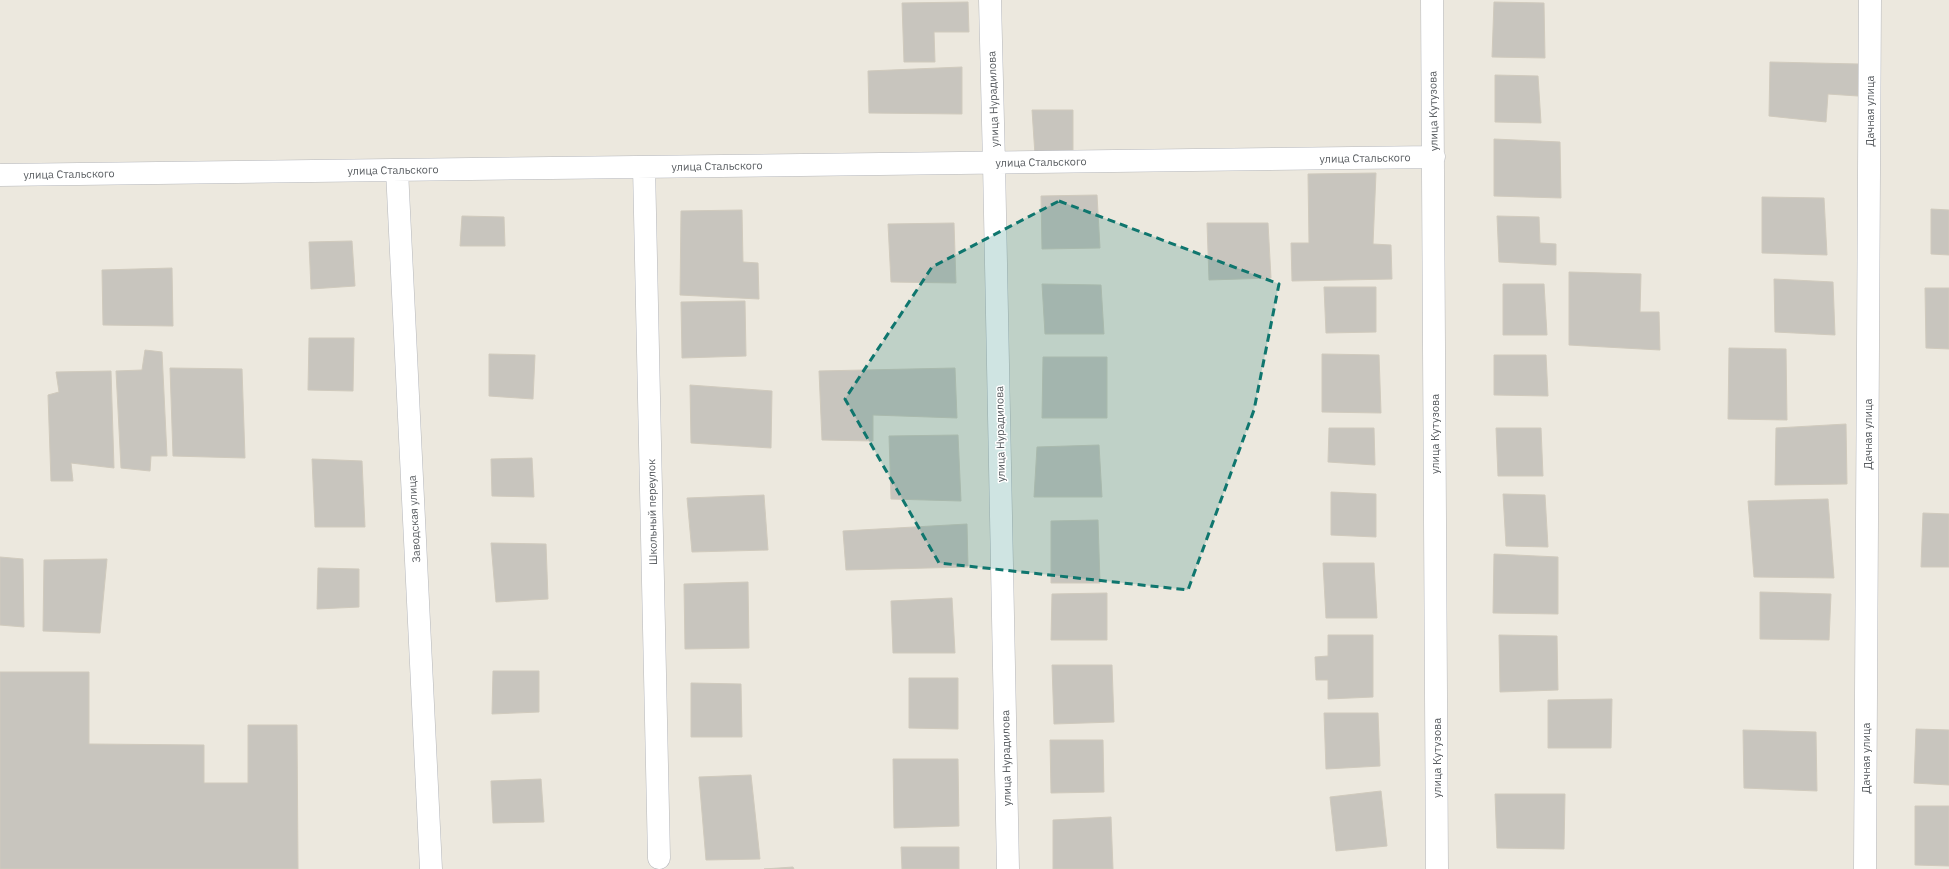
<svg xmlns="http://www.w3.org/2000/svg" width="1949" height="869" font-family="'IBM Plex Sans',sans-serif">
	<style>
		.building { fill: #c8c5be; stroke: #d0cabd }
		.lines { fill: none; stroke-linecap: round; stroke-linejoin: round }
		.street-casing { stroke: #b5b7bc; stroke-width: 23 }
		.street { stroke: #fff; stroke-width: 22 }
		.marked { fill: #0f766e; fill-opacity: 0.2; stroke: #0f766e; stroke-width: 3; stroke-dasharray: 8 5; stroke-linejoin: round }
		.labels { text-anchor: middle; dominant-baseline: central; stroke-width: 3; stroke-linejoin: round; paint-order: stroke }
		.street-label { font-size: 11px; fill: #585c60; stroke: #fff }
	</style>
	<rect width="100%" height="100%" fill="#ece8de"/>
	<path class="building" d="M968,2L969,32H934L935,62H904L902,3Z
		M1494,2L1544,3L1545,58L1492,57Z
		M1770,62L1859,64L1858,96L1828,94L1826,122L1769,116Z
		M962,67V114L869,113L868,71Z
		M1495,75L1538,76L1541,123L1495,122Z
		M1032,110H1073V154L1035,155Z
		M1494,139L1560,142L1561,198L1494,196Z
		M1376,173L1373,244L1391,245L1392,279L1292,281L1291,243H1309L1308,174Z
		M1097,195L1100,248L1042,249L1041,196Z
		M1762,197L1824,198L1827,255L1762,253Z
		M1931,209L1949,210V255L1931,254Z
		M742,210L743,262L758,263L759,299L680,295L681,211Z
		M462,216L504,217L505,246H460Z
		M1497,216L1539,217L1540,243L1556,244V265L1499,262Z
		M954,223L956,283L891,282L888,224Z
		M1207,223H1268L1271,278L1209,280Z
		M352,241L355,286L311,289L309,242Z
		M172,268L173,326L103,325L102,270Z
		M1569,272L1641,274L1640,312H1659L1660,350L1569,345Z
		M1774,279L1833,282L1835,335L1775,332Z
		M1042,284L1101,285L1104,334H1045Z
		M1503,284H1544L1547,335H1503Z
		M1324,287H1376V332L1326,333Z
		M1925,288H1949V349L1926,348Z
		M745,301L746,356L682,358L681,302Z
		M309,338H354L353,391L308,390Z
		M1729,348L1786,349L1787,420L1728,419Z
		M145,350L162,352L167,456H151L150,471L121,468L116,371L142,370Z
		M489,354L535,355L533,399L489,396Z
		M1322,354L1379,355L1381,413L1322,412Z
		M1494,355H1546L1548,396L1494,395Z
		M1043,357H1107V418H1042Z
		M170,368L242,369L245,458L173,456Z
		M955,368L957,418L873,415V441L822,440L819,371Z
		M111,371L114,468L71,463L73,481H51L48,395L59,392L56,372Z
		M690,385L772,391L771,448L691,443Z
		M1846,424L1847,484L1775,485L1776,428Z
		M1329,428H1374L1375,465L1328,462Z
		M1496,428H1541L1543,476H1498Z
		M958,435L961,501L891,499L889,436Z
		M1099,445L1102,497H1034L1037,447Z
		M532,458L534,497L492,496L491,459Z
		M312,459L362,461L365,527H315Z
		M1331,492L1376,494V537L1331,535Z
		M1503,494L1545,495L1548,547L1506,546Z
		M764,495L768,550L692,552L687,498Z
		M1828,499L1834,578L1754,577L1748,501Z
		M1923,513L1949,514V567H1921Z
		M1098,520L1100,583H1051V521Z
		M967,524L968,567L846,570L843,531Z
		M491,543L546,544L548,599L496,602Z
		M1494,554L1558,557V614L1493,613Z
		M0,557L23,559L24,627L0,625Z
		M107,559L100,633L43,631L44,560Z
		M1323,563H1374L1377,618H1326Z
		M318,568L359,569V607L317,609Z
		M748,582L749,648L685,649L684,584Z
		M1760,592L1831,594L1829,640L1760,639Z
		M1107,593V640H1051L1052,594Z
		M952,598L955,653H893L891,601Z
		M1328,635H1373V697L1328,699V680H1316L1315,657L1328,656Z
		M1499,635L1557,636L1558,690L1500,692Z
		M1052,665H1112L1114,722L1054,724Z
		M493,671H539V712L492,714Z
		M0,672H89V744L204,745V783H248V725H297L298,869H0Z
		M909,678H958V729L909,728Z
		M691,683L741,684L742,737H691Z
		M1612,699L1611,748H1548V700Z
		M1324,713H1378L1380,766L1326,769Z
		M1916,729L1949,730V785L1914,783Z
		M1743,730L1816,732L1817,791L1744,788Z
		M1050,740H1103L1104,792L1051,793Z
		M893,759H958L959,826L894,828Z
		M751,775L760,859L706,860L699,777Z
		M541,779L544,822L493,823L491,781Z
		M1381,791L1387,846L1336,851L1330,797Z
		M1495,794H1565L1564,849L1497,848Z
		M1915,806H1949V866L1915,865Z
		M1111,817L1113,869H1053V820Z
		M901,847H959V869H902Z
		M793,867L794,869H764Z"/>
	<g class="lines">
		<defs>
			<path id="street" d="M990,0L994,163L1008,869
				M1432,0L1437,869
				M644,167L659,858
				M397,170L431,869
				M0,175L1434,157
				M1865,869L1870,0"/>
		</defs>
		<use href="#street" class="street-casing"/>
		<use href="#street" class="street"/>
	</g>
	<path class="marked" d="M1059,201L1279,284L1254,410L1188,590L939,563L845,399L932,267Z"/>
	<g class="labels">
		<g class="street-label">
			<text transform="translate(993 99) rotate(-92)">улица Нурадилова</text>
			<text transform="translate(1433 111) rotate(-91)">улица Кутузова</text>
			<text transform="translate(1870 111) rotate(-90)">Дачная улица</text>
			<text transform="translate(1365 158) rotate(-1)">улица Стальского</text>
			<text transform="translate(1041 162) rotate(-1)">улица Стальского</text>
			<text transform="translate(717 166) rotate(-1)">улица Стальского</text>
			<text transform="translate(393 170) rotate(-1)">улица Стальского</text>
			<text transform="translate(69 174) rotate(-1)">улица Стальского</text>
			<text transform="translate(1000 434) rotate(-91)">улица Нурадилова</text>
			<text transform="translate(1435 434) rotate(-90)">улица Кутузова</text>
			<text transform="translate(1868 434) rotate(-90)">Дачная улица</text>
			<text transform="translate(652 512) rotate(-91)">Школьный переулок</text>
			<text transform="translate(414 519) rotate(-93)">Заводская улица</text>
			<text transform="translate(1006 758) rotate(-91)">улица Нурадилова</text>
			<text transform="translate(1437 758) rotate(-90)">улица Кутузова</text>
			<text transform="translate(1866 758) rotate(-90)">Дачная улица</text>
		</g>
	</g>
</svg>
